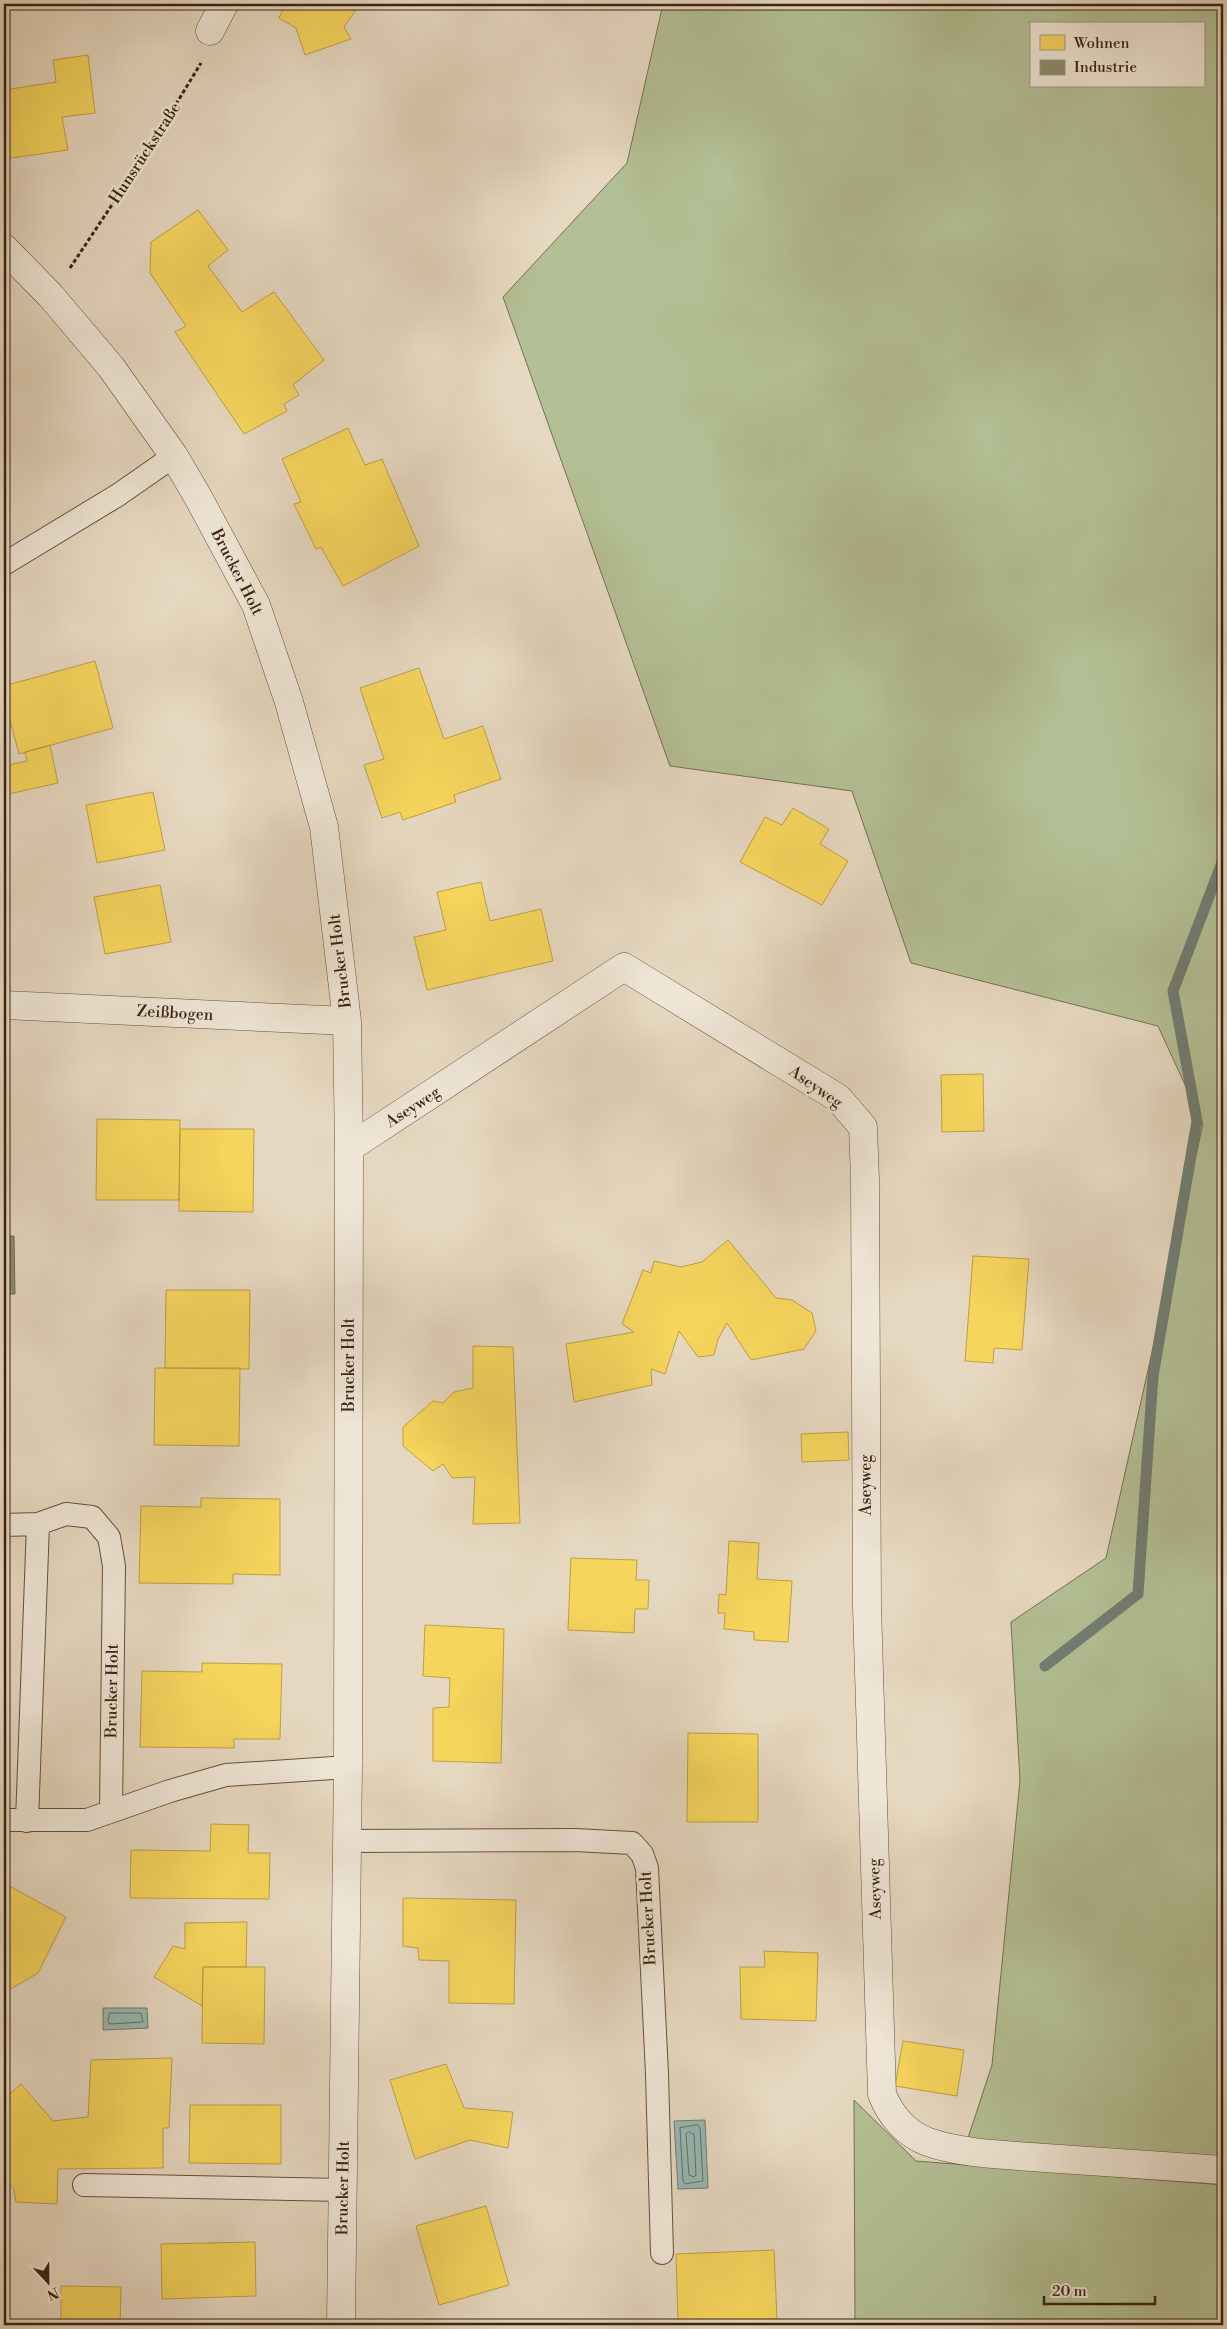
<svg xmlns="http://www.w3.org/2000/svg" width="1227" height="2329" font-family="'Libre Bodoni',serif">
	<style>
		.green { fill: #b3bf94; stroke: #767052; fill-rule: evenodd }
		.water { fill: #96b9b5; stroke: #717d73 }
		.homes { fill: #f6d55c; stroke: #be9f45 }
		.industry { fill: #8c8c6e; stroke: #736c52 }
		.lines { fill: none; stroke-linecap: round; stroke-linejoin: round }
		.shore { stroke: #686e62; stroke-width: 1 }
		.stream { stroke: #717d73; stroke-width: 11 }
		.service-casing { stroke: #65503c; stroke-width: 24 }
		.minor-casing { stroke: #65503c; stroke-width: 29 }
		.path { stroke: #3a2210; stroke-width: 3; stroke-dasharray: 4 2.5; stroke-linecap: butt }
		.service { stroke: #efe6d6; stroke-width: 22 }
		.minor { stroke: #efe6d6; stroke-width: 28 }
		.labels { text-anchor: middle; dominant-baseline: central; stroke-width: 5; stroke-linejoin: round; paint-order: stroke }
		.street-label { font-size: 16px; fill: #3a2210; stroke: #efe6d6 }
	</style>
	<rect width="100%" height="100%" fill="#e6d8c0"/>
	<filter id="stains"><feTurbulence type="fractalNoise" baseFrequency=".004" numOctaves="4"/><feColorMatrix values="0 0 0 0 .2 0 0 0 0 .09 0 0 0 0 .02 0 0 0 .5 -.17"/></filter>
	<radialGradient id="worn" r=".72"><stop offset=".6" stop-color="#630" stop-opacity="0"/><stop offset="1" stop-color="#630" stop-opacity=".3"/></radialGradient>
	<path class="green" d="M663,4H1223V2164L966,2144L992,2065L1020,1781L1011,1622L1106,1558L1203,1124L1158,1026L911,963L852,791L670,766L503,297L627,163ZM1031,24H1203V86H1031Z
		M854,2100L916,2161L1223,2185V2325H857L855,2324Z"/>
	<path class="water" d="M103,2008H147L148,2028L103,2030Z
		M705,2120L708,2188L678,2189L674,2121Z"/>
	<path class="homes" d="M285,4H360L344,27L351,39L305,55L296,28L279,18Z
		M88,55L95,113L62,117L68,150L4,159V90L56,82L53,60Z
		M198,210L228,250L208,266L242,312L274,292L324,360L293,385L299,395L284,404L287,411L244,434L175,332L186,326L150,273L151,242Z
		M348,428L365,465L382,459L419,546L343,586L321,547L316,549L294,504L301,502L282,459Z
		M95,661L113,728L19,754L4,697V686Z
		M419,668L444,739L483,726L501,779L454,795L456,802L403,820L400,812L382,818L364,765L384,759L360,688Z
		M50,745L58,783L4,795V766L27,761L25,752Z
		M153,792L165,850L97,863L86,805Z
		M793,808L829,829L820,844L848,861L822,905L740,862L765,817L782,825Z
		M481,882L490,921L541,909L553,961L427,990L414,937L446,930L437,892Z
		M160,885L171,942L105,954L94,897Z
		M983,1074L984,1131L942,1132L941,1075Z
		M97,1119L180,1120L179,1200H96Z
		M180,1129H254L253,1212L179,1211Z
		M728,1240L776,1298L792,1300L812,1313L816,1331L804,1349L751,1360L727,1323L718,1339L714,1355L698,1357L679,1331L665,1374L651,1369L652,1385L574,1402L566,1344L634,1332L622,1324L643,1270L651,1273L654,1261L681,1267L702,1262Z
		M973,1256L1029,1259L1022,1350L994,1348L993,1363L965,1361Z
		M166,1290H250L249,1369L165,1368Z
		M473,1346L513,1347L520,1523L473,1524L475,1477L452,1478L443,1464L433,1471L403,1446V1427L433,1401L443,1403L454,1392L473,1388Z
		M155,1368H240L239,1446L154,1445Z
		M848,1432L849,1460L802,1462L801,1434Z
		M201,1498L280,1499V1575L233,1574V1584L139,1583L141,1506L201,1507Z
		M729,1541L759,1543L757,1579L792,1581L788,1642L754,1640V1632L724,1629L725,1613H718L719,1594L726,1595Z
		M571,1558L637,1560L636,1580H649L648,1609H635L634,1633L568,1630Z
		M425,1625L504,1629L501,1763L433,1761V1708L449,1707L450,1678L423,1676Z
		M202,1663L282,1664L280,1739H234V1748L140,1747L142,1671L202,1672Z
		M688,1733L758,1734V1822H687Z
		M211,1824L249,1825L248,1853H270L269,1899L130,1898L131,1850L210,1851Z
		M4,1883L66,1917L38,1973L4,1993Z
		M403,1898L516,1900L514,2004L449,2003V1961L419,1960L418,1948L403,1946Z
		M247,1922L246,1967H203L202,2006L154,1977L173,1946L185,1949V1923Z
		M764,1951L818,1953L816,2021L741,2019L740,1967H765Z
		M203,1967H265L264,2044L202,2043Z
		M903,2041L964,2050L957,2096L895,2086Z
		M172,2058L169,2128H163V2168L58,2169L57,2204L16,2202L14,2190L4,2177V2099L21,2084L53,2121L88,2117L91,2060Z
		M446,2064L464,2108L513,2112L508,2148L470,2140L415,2159L390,2080Z
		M190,2105H281V2164L189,2163Z
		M486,2206L509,2285L439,2305L416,2226Z
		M255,2242L256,2296L162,2299L161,2244Z
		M774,2250L777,2319L678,2323L676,2254Z
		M61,2286L121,2287L120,2325H61Z"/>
	<path class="industry" d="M4,1236H14L15,1294H4Z"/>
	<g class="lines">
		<path class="shore" d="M110,2013H141L143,2022L110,2024L108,2022Z
			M698,2125L700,2128L703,2181L685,2184L683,2181L680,2128Z
			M689,2132L694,2134L696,2175L694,2177L689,2175L686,2134Z"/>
		<path class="stream" d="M1045,1666L1138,1594L1153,1376L1197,1121L1173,991L1223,860"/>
		<defs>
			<path id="service" d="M4,564L118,495L174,456
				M4,1525L38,1524L66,1514L92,1517L109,1537L114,1566L111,1811
				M4,1820H87L170,1791L226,1775L348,1767
				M27,1821L38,1524
				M347,1841L575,1840L632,1843L642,1854L647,1868L657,2074L662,2253
				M84,2185L343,2190"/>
			<path id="minor" d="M210,31L224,4
				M4,248L50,295L111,367L174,456L198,497L256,605L289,702L324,827L347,1021L349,1148L348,1767L341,2325
				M4,1005L347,1021
				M349,1148L624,967L838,1098L863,1127L865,1180L867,1607L882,2094C890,2115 906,2134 928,2142C962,2154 1008,2155 1045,2158C1104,2162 1164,2166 1223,2170"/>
		</defs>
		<use href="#service" class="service-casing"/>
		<use href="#minor" class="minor-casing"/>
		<path class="path" d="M70,268L147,152L201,63"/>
		<use href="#service" class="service"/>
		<use href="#minor" class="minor"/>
	</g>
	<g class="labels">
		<g class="street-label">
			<text transform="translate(145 153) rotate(-57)">Hunsrückstraße</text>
			<text transform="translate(237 572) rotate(63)">Brucker Holt</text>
			<text transform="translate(340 961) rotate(-97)">Brucker Holt</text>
			<text transform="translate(175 1013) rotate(3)">Zeißbogen</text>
			<text transform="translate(816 1087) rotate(35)">Aseyweg</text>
			<text transform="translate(413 1107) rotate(-33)">Aseyweg</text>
			<text transform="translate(349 1365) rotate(-90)">Brucker Holt</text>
			<text transform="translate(866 1485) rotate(-90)">Aseyweg</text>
			<text transform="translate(112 1691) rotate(-89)">Brucker Holt</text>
			<text transform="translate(875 1889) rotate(-92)">Aseyweg</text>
			<text transform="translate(648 1918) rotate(-93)">Brucker Holt</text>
			<text transform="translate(343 2188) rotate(-89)">Brucker Holt</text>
		</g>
	</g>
	<rect width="1227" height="2329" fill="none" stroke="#e6d8c0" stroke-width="20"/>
	<rect x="5" y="5" width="1217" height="2319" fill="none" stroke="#3a2210" stroke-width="2.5"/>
	<rect x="10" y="10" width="1207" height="2309" fill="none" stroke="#3a2210"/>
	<rect x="1030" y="22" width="175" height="65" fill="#efe6d6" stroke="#a79887"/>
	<rect x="1040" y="35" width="25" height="15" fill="#f6d55c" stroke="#a79887"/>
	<text x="1074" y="48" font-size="15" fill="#3a2210">Wohnen</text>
	<rect x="1040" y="60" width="25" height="15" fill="#8c8c6e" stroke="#a79887"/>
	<text x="1074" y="72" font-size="15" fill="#3a2210">Industrie</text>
	<g transform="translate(48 2282) rotate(158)" stroke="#efe6d6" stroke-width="4" paint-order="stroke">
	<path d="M0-4L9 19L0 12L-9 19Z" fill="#3a2210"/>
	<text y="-8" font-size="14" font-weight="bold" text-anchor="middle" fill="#3a2210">N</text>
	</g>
	<path d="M1044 2296v8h111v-8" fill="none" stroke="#3a2210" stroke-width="2.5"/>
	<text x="1052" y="2296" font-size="15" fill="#3a2210" stroke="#efe6d6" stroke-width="4" paint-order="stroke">20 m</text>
	<rect width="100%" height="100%" filter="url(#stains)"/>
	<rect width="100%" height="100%" fill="url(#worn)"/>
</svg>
